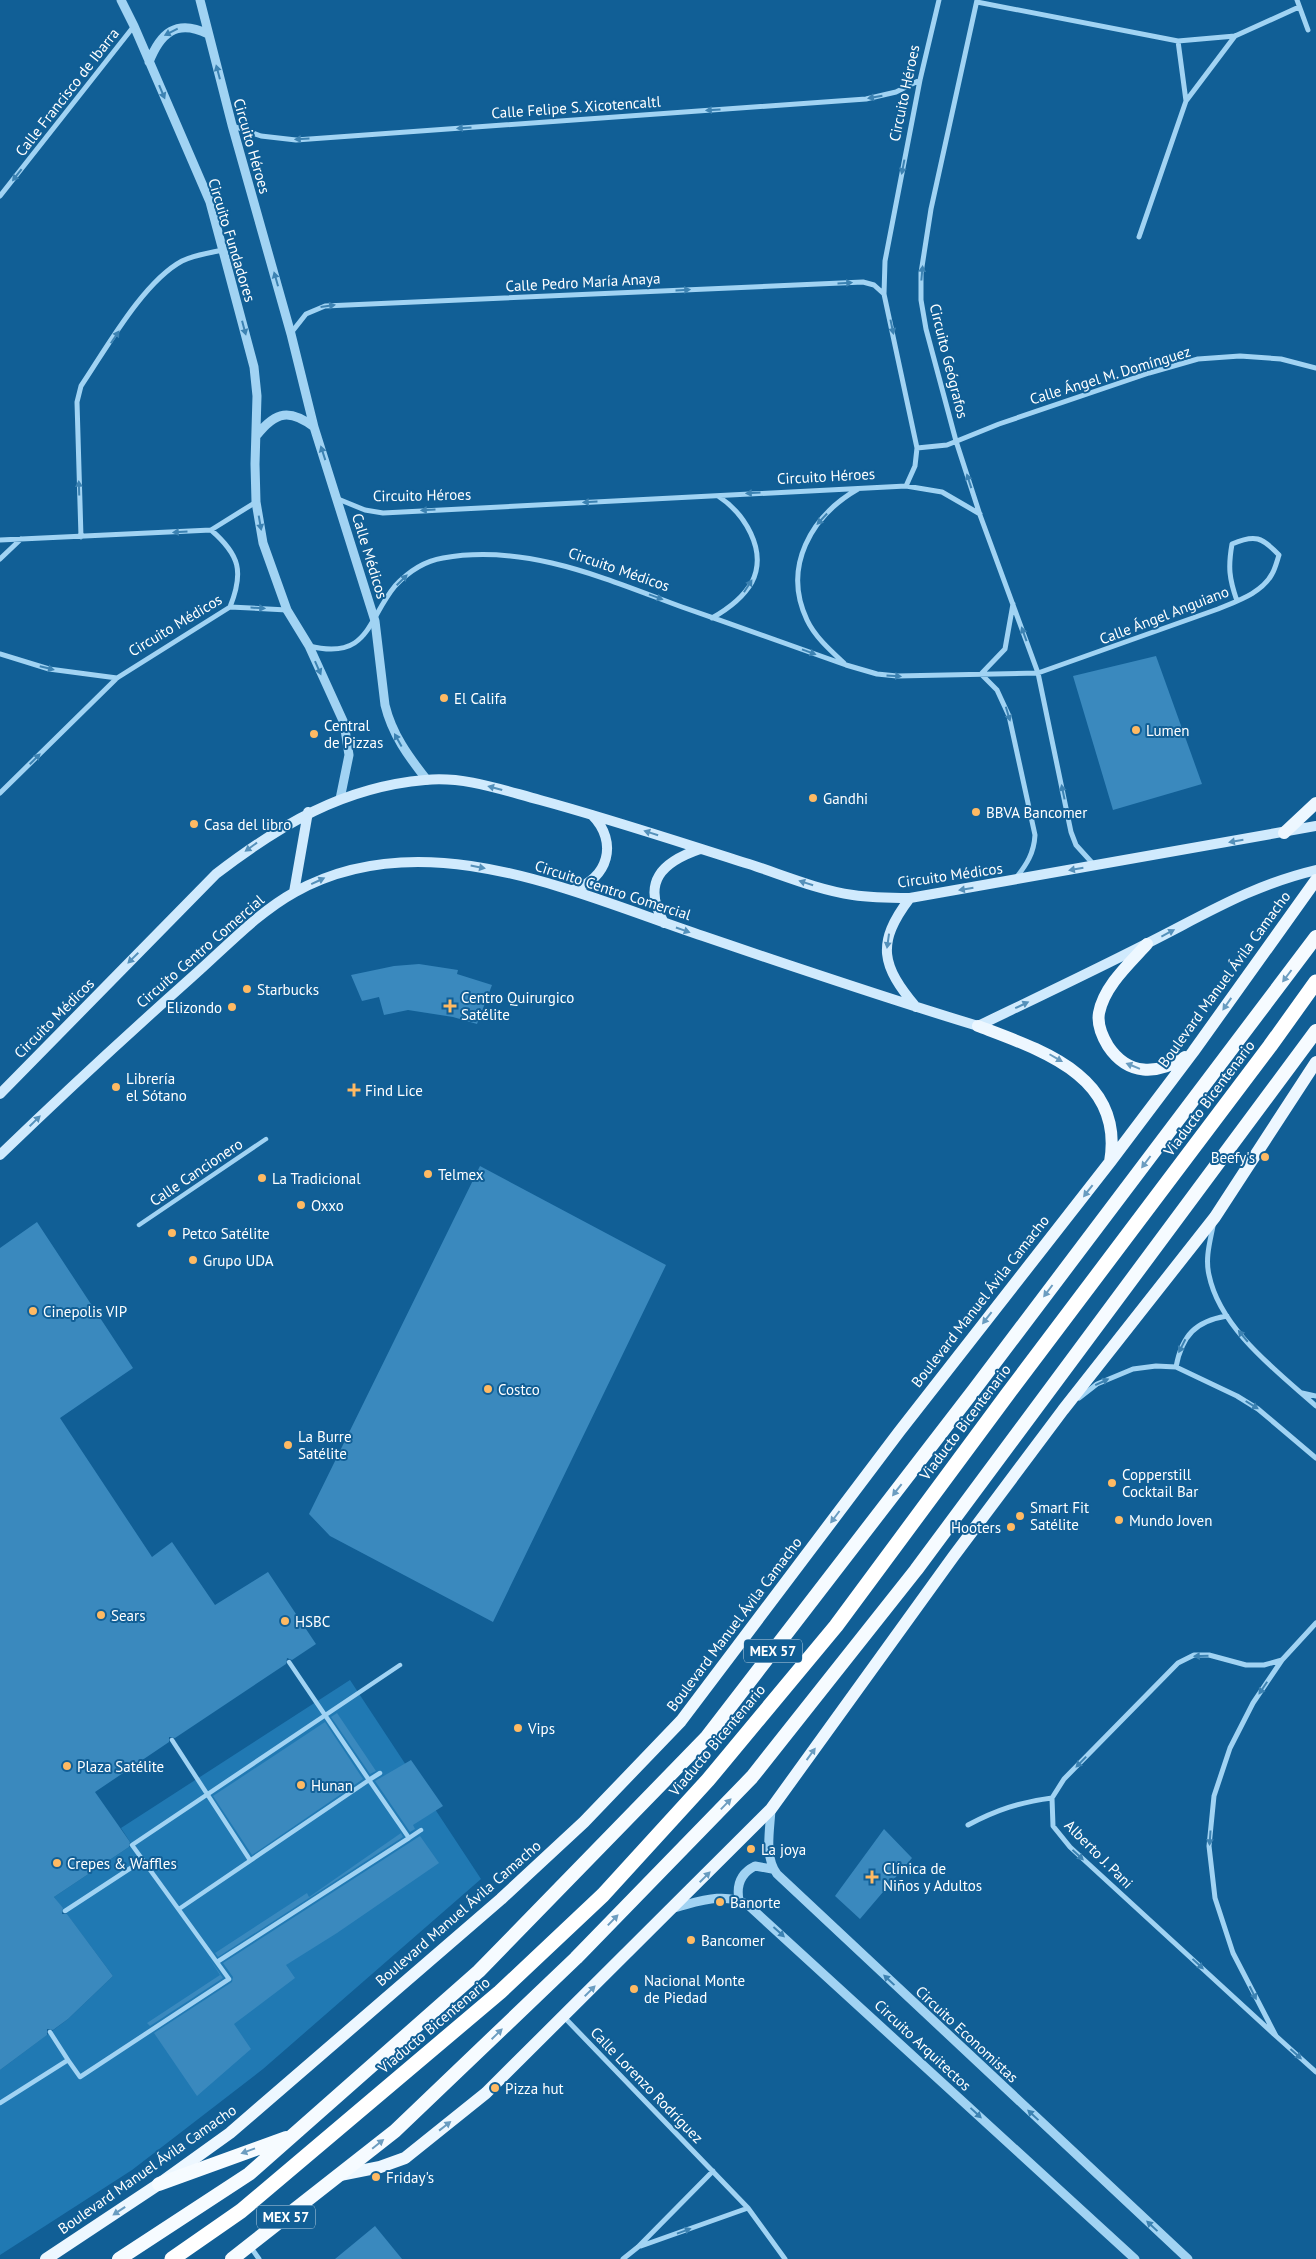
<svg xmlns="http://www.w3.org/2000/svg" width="1316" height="2259" font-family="'PT Sans',sans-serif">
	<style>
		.green { fill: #2079b3 }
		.building { fill: #3a89be }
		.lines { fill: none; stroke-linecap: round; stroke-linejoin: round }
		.pedestrian { stroke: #a1d3f3; stroke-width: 4.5 }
		.minor { stroke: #a1d3f3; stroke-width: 5 }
		.tertiary { stroke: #a1d3f3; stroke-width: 9 }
		.secondary { stroke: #d0eafd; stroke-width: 10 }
		.primary { stroke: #edf7ff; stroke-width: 12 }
		.trunk { stroke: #f6fbff; stroke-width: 14 }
		.motorway { stroke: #fff; stroke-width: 15 }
		.oneway { fill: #3c82b2 }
		.oneway2 { fill: #5490ba }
		.oneway3 { fill: #6d9dc0 }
		.oneway4 { fill: #699cc0 }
		.poi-dot { fill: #ffba63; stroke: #115f96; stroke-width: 2 }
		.labels { text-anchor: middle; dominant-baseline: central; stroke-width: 4; stroke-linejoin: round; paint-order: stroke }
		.shield { fill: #115f96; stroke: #b8cfe0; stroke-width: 1 }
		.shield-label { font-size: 14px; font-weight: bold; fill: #fff }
		.street-label { font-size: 15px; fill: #fff; stroke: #115f96 }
		.poi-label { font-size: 15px; fill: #fff; stroke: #115f96; text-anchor: start }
	</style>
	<rect width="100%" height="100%" fill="#115f96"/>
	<path class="green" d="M350,1680L481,1879L263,2069L132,2170L0,2255V2070L68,2019L113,1976L54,1897L132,1845L121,1828Z"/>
	<path class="building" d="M1156,656L1202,784L1113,810L1073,676Z
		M419,964L458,970L457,974L492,985L477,1024L453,1017L408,1010L384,1015L379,997L362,1001L351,975L394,966Z
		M480,1166L666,1265L493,1622L330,1536L309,1514Z
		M37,1222L133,1368L60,1418L152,1557L172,1542L215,1605L268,1572L316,1644L292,1660L287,1658L286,1664L175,1738L169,1737V1742L95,1792L130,1842L129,1847L54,1897L63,1908L62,1914H67L113,1976L68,2019L53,2030L47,2029V2035L0,2070V1248Z
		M337,1713L376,1771L370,1774L331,1717Z
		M325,1722L363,1779L252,1855L213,1796Z
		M411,1760L443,1806L413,1825L415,1829L410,1832L375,1781Z
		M884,1829L912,1858L860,1919L835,1896Z
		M401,1833L403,1837L218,1957L215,1953L307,1893L309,1897Z
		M420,1836L439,1863L337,1933L286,1965L295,1978L234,2024L251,2049L197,2096L154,2033L232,1982L233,1977L223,1963Z
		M209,1958L223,1978L150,2026L147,2023L220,1975Z
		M375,2226L402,2259H335Z"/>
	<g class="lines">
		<path class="pedestrian" d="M139,1225L266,1139
			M289,1662L369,1780L380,1773
			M172,1740L250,1860
			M409,1838L421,1830
			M179,1909L369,1780L409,1838L217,1962
			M65,1911L143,1860
			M50,2032L68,2060
			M0,2103L68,2060L80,2077L229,1979L132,1845L400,1665"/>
		<path class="minor" d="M977,0L931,209L921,273V300L926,329L956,441L980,515L1038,673L1071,832L1076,845L1095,866
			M1297,0L1308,30
			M977,2L1178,41L1235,36L1299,7
			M1178,41L1186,101
			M233,126L261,136L296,140L866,99L896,92L920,80
			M0,196L134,26
			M1139,237L1186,101L1235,36
			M291,333L306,314L325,306L863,282L874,285L884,294
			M917,448L947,445L999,424L1149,373L1198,359L1240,356L1281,359L1316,368
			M906,486L915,466L917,448L884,294L885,261L920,80L939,0
			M338,499L365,510L383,513L906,486L942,492L980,514
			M211,530C240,555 244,572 230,607
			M81,537L77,402L81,386C106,349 143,282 182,261C194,255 209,253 223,250
			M0,540L211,530L256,502
			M0,559L21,539
			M712,618C728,609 743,598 752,582C768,550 744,513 718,496
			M309,646C369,661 367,620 395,586C408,572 425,561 443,558C526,543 606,579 682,607C737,626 792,646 846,665L877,674L897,676L1038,673L1218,609C1237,601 1262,593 1272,574C1275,569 1277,561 1279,555C1262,537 1255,534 1232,544C1228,567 1229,578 1237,601
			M0,654L49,669L117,678
			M844,663C831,651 815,637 807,620C782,567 811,516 858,489
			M982,673L1005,649L1013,604
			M981,674L997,690L1009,716L1035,835C1034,853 1027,864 1016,878
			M0,793L117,678L230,607L287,610
			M1213,1226C1210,1242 1205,1258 1209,1275C1220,1329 1278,1372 1316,1406
			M1176,1367C1182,1335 1196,1321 1227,1316
			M1302,1393L1316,1396
			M1079,1398L1097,1384L1133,1369L1156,1366L1176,1367L1237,1396L1258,1409L1316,1458
			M1316,1623L1282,1660L1253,1703L1230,1748L1214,1796L1209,1846L1215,1898L1233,1953L1276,2036L1316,2072
			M968,1825C996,1810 1020,1802 1052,1798
			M564,2017L748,2208L785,2259
			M1276,2036L1070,1847L1053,1826L1052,1798L1064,1779L1178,1663L1194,1655H1209L1246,1665H1264L1282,1660
			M250,2246L259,2259
			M641,2246L748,2208
			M623,2259L638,2247L713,2171"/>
		<path class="tertiary" d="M121,0L134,26L210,202L254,367L257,396L255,464L256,502L263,543L287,610L309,646L344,723L349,755L340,799
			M200,0L232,125L291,334L314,427L375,621L385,705C392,734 408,756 427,780
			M149,62C160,34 176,18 208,34
			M257,435C276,411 290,409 314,427
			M771,1809C770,1830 764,1857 777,1874L1188,2259
			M739,1900C736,1884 741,1873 755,1866L772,1869
			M673,1908C698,1902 724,1891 748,1905L1135,2259"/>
		<path class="secondary" d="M573,890C608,879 619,842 592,815
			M294,892L308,812
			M910,898C875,944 882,966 916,1007
			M664,923C641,882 662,862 700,849
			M0,1094L216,874C280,825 343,787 425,780C465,776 502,790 540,800C610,819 679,842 749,864C783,875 818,890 853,895C872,898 891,898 910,898L1316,826
			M0,1155C63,1094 127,1035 192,977C225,948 257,913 295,892C424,820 577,894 703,936C794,967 886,998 978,1026C1034,999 1091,972 1146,944C1204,915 1252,885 1316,870"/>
		<path class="primary" d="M1284,833L1316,803
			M1147,944C1130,963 1104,986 1099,1013C1097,1024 1102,1036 1108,1046C1128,1076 1157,1075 1185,1057
			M978,1026C1041,1050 1125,1076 1110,1162
			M340,2175L380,2167L405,2158L486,2093L771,1809L953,1557L1063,1410L1215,1217L1316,1062
			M46,2259L159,2184L230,2133L501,1899L584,1822L681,1721L899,1432L1110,1162L1193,1052L1316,880"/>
		<path class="trunk" d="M159,2184L286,2138
			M119,2259L249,2174L479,1971L706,1738L974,1390L1316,937
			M232,2259L395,2131L576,1958L752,1777L916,1570L1316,1031"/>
		<path class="motorway" d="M172,2259L241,2211L500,1992L603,1895L708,1780L836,1626L1007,1395L1270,1046L1316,982"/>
	</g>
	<defs><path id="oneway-solid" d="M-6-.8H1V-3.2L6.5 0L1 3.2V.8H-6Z" transform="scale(1.25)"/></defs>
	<g class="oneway">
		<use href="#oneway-solid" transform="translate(171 32) rotate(153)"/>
		<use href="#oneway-solid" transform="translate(218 72) rotate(-105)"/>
		<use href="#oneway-solid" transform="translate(162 92) rotate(67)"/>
		<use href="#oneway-solid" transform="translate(875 97) rotate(170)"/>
		<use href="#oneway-solid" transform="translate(713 110) rotate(176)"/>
		<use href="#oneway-solid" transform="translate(464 128) rotate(176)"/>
		<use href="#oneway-solid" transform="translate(302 139) rotate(177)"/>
		<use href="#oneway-solid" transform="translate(903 167) rotate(101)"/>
		<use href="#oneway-solid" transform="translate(17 175) rotate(128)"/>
		<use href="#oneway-solid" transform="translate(922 273) rotate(-85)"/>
		<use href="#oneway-solid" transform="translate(276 279) rotate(-106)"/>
		<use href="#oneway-solid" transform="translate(845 283) rotate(-3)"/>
		<use href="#oneway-solid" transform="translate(683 290) rotate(-3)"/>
		<use href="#oneway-solid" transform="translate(328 306) rotate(-8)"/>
		<use href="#oneway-solid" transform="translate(892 327) rotate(78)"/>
		<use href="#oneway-solid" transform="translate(244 328) rotate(75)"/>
		<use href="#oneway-solid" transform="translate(115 337) rotate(-56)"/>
		<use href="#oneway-solid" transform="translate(323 453) rotate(-108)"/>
		<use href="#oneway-solid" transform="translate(969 481) rotate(-108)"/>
		<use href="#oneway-solid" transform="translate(79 488) rotate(-92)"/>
		<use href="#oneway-solid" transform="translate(753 493) rotate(177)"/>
		<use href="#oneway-solid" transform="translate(590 502) rotate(177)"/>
		<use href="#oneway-solid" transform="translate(428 510) rotate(177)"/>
		<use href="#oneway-solid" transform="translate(822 519) rotate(133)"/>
		<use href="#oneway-solid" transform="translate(260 523) rotate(80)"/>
		<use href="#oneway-solid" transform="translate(180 532) rotate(177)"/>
		<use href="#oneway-solid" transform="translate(402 580) rotate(-45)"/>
		<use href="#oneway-solid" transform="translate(748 586) rotate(-57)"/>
		<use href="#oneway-solid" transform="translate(656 597) rotate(20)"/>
		<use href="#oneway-solid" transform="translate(258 608) rotate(3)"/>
		<use href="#oneway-solid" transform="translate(1024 634) rotate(-110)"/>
		<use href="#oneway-solid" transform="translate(809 652) rotate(20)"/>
		<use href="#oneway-solid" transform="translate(47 668) rotate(14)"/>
		<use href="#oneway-solid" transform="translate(318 668) rotate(66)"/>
		<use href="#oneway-solid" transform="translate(894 676) rotate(4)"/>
		<use href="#oneway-solid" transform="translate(1008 714) rotate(73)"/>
		<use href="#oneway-solid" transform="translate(398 740) rotate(-119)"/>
		<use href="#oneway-solid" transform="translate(35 759) rotate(-45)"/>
		<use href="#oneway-solid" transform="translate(1063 792) rotate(-102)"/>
		<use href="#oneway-solid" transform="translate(1243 1336) rotate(-130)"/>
		<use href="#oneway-solid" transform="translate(1182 1346) rotate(117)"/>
		<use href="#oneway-solid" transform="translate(1102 1382) rotate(-25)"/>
		<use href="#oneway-solid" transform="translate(1252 1405) rotate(32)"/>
		<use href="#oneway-solid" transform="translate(1201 1656) rotate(178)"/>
		<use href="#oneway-solid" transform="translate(1263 1688) rotate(124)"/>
		<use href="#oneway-solid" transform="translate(1081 1762) rotate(134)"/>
		<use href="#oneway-solid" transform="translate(1210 1838) rotate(94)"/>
		<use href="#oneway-solid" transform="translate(1078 1855) rotate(43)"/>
		<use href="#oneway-solid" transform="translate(779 1932) rotate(42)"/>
		<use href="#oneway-solid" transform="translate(1198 1964) rotate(43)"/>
		<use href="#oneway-solid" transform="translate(889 1980) rotate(-137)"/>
		<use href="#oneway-solid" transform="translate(1253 1993) rotate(63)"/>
		<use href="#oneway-solid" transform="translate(1296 2054) rotate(42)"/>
		<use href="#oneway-solid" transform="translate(976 2113) rotate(43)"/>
		<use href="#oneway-solid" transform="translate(1033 2115) rotate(-137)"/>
		<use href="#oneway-solid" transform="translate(1152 2226) rotate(-137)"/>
		<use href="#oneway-solid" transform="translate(684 2231) rotate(-20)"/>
	</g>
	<g class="oneway2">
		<use href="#oneway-solid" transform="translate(495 788) rotate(-165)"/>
		<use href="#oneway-solid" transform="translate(651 833) rotate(-162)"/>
		<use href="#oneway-solid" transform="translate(1236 841) rotate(170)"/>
		<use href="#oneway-solid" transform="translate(251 847) rotate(144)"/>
		<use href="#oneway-solid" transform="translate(478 867) rotate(11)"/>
		<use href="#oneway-solid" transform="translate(1076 869) rotate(170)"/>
		<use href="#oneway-solid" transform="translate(318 881) rotate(-25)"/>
		<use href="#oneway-solid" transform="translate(806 883) rotate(-162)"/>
		<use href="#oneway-solid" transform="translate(966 889) rotate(171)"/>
		<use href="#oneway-solid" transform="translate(683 930) rotate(19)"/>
		<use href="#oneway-solid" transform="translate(1168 933) rotate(-28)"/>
		<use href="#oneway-solid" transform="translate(888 941) rotate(98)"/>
		<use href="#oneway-solid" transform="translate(133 958) rotate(135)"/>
		<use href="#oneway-solid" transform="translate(1022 1005) rotate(-25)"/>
		<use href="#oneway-solid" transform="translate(35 1121) rotate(-44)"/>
	</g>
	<g class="oneway3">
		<use href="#oneway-solid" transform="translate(1287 976) rotate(127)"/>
		<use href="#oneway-solid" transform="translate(1146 1162) rotate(127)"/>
		<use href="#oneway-solid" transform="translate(1048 1291) rotate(127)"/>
		<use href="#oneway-solid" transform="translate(897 1490) rotate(128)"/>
		<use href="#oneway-solid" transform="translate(726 1804) rotate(-46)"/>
		<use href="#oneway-solid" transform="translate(613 1920) rotate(-46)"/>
		<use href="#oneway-solid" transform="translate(497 2034) rotate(-44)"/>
		<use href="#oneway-solid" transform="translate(378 2144) rotate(-39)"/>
		<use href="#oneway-solid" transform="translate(248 2151) rotate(160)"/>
	</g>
	<g class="oneway4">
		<use href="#oneway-solid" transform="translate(1227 1004) rotate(125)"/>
		<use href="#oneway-solid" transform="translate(1056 1058) rotate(30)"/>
		<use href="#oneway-solid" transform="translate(1133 1066) rotate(-158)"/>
		<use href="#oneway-solid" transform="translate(1088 1191) rotate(128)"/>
		<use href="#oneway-solid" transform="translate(987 1318) rotate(128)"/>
		<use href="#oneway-solid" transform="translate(835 1517) rotate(127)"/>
		<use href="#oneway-solid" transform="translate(811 1754) rotate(-54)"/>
		<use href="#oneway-solid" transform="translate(705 1877) rotate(-45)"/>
		<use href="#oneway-solid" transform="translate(590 1991) rotate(-45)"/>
		<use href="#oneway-solid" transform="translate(445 2126) rotate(-38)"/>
		<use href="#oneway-solid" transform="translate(119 2211) rotate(146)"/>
	</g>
	<g class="poi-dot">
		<circle cx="444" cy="698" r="5"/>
		<circle cx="1136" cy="730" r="5"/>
		<circle cx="314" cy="734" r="5"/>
		<circle cx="813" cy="798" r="5"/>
		<circle cx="976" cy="812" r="5"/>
		<circle cx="194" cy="824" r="5"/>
		<circle cx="247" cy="989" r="5"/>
		<path d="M447.5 998.5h5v5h5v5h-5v5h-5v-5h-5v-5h5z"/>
		<circle cx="232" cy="1007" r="5"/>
		<circle cx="116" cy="1087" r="5"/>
		<path d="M351.5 1082.5h5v5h5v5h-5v5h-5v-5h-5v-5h5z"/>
		<circle cx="1265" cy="1157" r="5"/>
		<circle cx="428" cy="1174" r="5"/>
		<circle cx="262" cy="1178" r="5"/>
		<circle cx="301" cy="1205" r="5"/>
		<circle cx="172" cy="1233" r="5"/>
		<circle cx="193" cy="1260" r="5"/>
		<circle cx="33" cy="1311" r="5"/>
		<circle cx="488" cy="1389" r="5"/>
		<circle cx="288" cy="1445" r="5"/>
		<circle cx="1112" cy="1483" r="5"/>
		<circle cx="1020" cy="1516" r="5"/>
		<circle cx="1119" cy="1520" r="5"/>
		<circle cx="1011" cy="1527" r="5"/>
		<circle cx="101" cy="1615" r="5"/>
		<circle cx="285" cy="1621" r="5"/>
		<circle cx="518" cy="1728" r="5"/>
		<circle cx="67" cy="1766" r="5"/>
		<circle cx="301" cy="1785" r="5"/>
		<circle cx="751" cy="1849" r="5"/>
		<circle cx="57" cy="1863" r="5"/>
		<path d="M869.5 1869.5h5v5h5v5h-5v5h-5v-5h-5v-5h5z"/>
		<circle cx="720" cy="1902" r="5"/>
		<circle cx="691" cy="1940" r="5"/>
		<circle cx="634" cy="1989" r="5"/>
		<circle cx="495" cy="2088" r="5"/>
		<circle cx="376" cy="2177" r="5"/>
	</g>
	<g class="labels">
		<g class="shield">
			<rect x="744" y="1639.5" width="58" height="23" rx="4"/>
			<rect x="257" y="2205.5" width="58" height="23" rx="4"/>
		</g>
		<g class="shield-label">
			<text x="773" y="1651">MEX 57</text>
			<text x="286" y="2217">MEX 57</text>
		</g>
		<g class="street-label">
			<text transform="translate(67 92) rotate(-52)">Calle Francisco de Ibarra</text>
			<text transform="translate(904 93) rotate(-78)">Circuito Héroes</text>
			<text transform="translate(576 107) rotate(-4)">Calle Felipe S. Xicotencaltl</text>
			<text transform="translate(252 146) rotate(74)">Circuito Héroes</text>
			<text transform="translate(232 240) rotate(73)">Circuito Fundadores</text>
			<text transform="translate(583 282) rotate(-3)">Calle Pedro María Anaya</text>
			<text transform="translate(949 361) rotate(76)">Circuito Geógrafos</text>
			<text transform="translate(1110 375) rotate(-17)">Calle Ángel M. Domínguez</text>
			<text transform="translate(826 476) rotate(-3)">Circuito Héroes</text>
			<text transform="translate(422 495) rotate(-1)">Circuito Héroes</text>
			<text transform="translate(370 556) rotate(73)">Calle Médicos</text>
			<text transform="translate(619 569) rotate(19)">Circuito Médicos</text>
			<text transform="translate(1164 615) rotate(-21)">Calle Ángel Anguiano</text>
			<text transform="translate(175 625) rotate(-31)">Circuito Médicos</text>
			<text transform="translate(950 875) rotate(-8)">Circuito Médicos</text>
			<text transform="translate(613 890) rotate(18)">Circuito Centro Comercial</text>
			<text transform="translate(200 951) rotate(-41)">Circuito Centro Comercial</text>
			<text transform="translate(1224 979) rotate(-54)">Boulevard Manuel Ávila Camacho</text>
			<text transform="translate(54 1018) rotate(-45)">Circuito Médicos</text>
			<text transform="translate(1209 1098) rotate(-53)">Viaducto Bicentenario</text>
			<text transform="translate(196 1172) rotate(-34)">Calle Cancionero</text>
			<text transform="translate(980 1301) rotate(-52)">Boulevard Manuel Ávila Camacho</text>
			<text transform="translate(965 1422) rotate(-53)">Viaducto Bicentenario</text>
			<text transform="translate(734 1624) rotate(-53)">Boulevard Manuel Ávila Camacho</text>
			<text transform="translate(717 1740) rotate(-50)">Viaducto Bicentenario</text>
			<text transform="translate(1099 1854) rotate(45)">Alberto J. Pani</text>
			<text transform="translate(458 1913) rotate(-41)">Boulevard Manuel Ávila Camacho</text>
			<text transform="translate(434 2025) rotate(-40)">Viaducto Bicentenario</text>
			<text transform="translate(967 2034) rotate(43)">Circuito Economistas</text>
			<text transform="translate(923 2045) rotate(43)">Circuito Arquitectos</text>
			<text transform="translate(647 2085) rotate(46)">Calle Lorenzo Rodríguez</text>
			<text transform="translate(147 2169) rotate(-35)">Boulevard Manuel Ávila Camacho</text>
		</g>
		<g class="poi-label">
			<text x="454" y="698">El Califa</text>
			<text x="324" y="725">Central<tspan x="324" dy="17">de Pizzas</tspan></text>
			<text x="1146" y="730">Lumen</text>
			<text x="823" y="798">Gandhi</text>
			<text x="986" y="812">BBVA Bancomer</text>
			<text x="204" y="824">Casa del libro</text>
			<text x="257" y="989">Starbucks</text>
			<text x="461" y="997">Centro Quirurgico<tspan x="461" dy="17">Satélite</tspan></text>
			<text x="222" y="1007" text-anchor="end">Elizondo</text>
			<text x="126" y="1078">Librería<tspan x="126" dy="17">el Sótano</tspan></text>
			<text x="365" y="1090">Find Lice</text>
			<text x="1255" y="1157" text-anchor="end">Beefy's</text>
			<text x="438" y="1174">Telmex</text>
			<text x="272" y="1178">La Tradicional</text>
			<text x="311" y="1205">Oxxo</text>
			<text x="182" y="1233">Petco Satélite</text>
			<text x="203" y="1260">Grupo UDA</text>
			<text x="43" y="1311">Cinepolis VIP</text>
			<text x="498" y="1389">Costco</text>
			<text x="298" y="1436">La Burre<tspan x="298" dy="17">Satélite</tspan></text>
			<text x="1122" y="1474">Copperstill<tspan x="1122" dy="17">Cocktail Bar</tspan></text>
			<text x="1030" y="1507">Smart Fit<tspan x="1030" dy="17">Satélite</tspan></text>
			<text x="1129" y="1520">Mundo Joven</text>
			<text x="1001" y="1527" text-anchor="end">Hooters</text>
			<text x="111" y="1615">Sears</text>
			<text x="295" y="1621">HSBC</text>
			<text x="528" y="1728">Vips</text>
			<text x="77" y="1766">Plaza Satélite</text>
			<text x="311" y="1785">Hunan</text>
			<text x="761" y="1849">La joya</text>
			<text x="67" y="1863">Crepes &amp; Waffles</text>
			<text x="883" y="1868">Clínica de<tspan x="883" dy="17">Niños y Adultos</tspan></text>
			<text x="730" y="1902">Banorte</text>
			<text x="701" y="1940">Bancomer</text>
			<text x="644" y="1980">Nacional Monte<tspan x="644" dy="17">de Piedad</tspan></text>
			<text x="505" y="2088">Pizza hut</text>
			<text x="386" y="2177">Friday's</text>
		</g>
	</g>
</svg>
